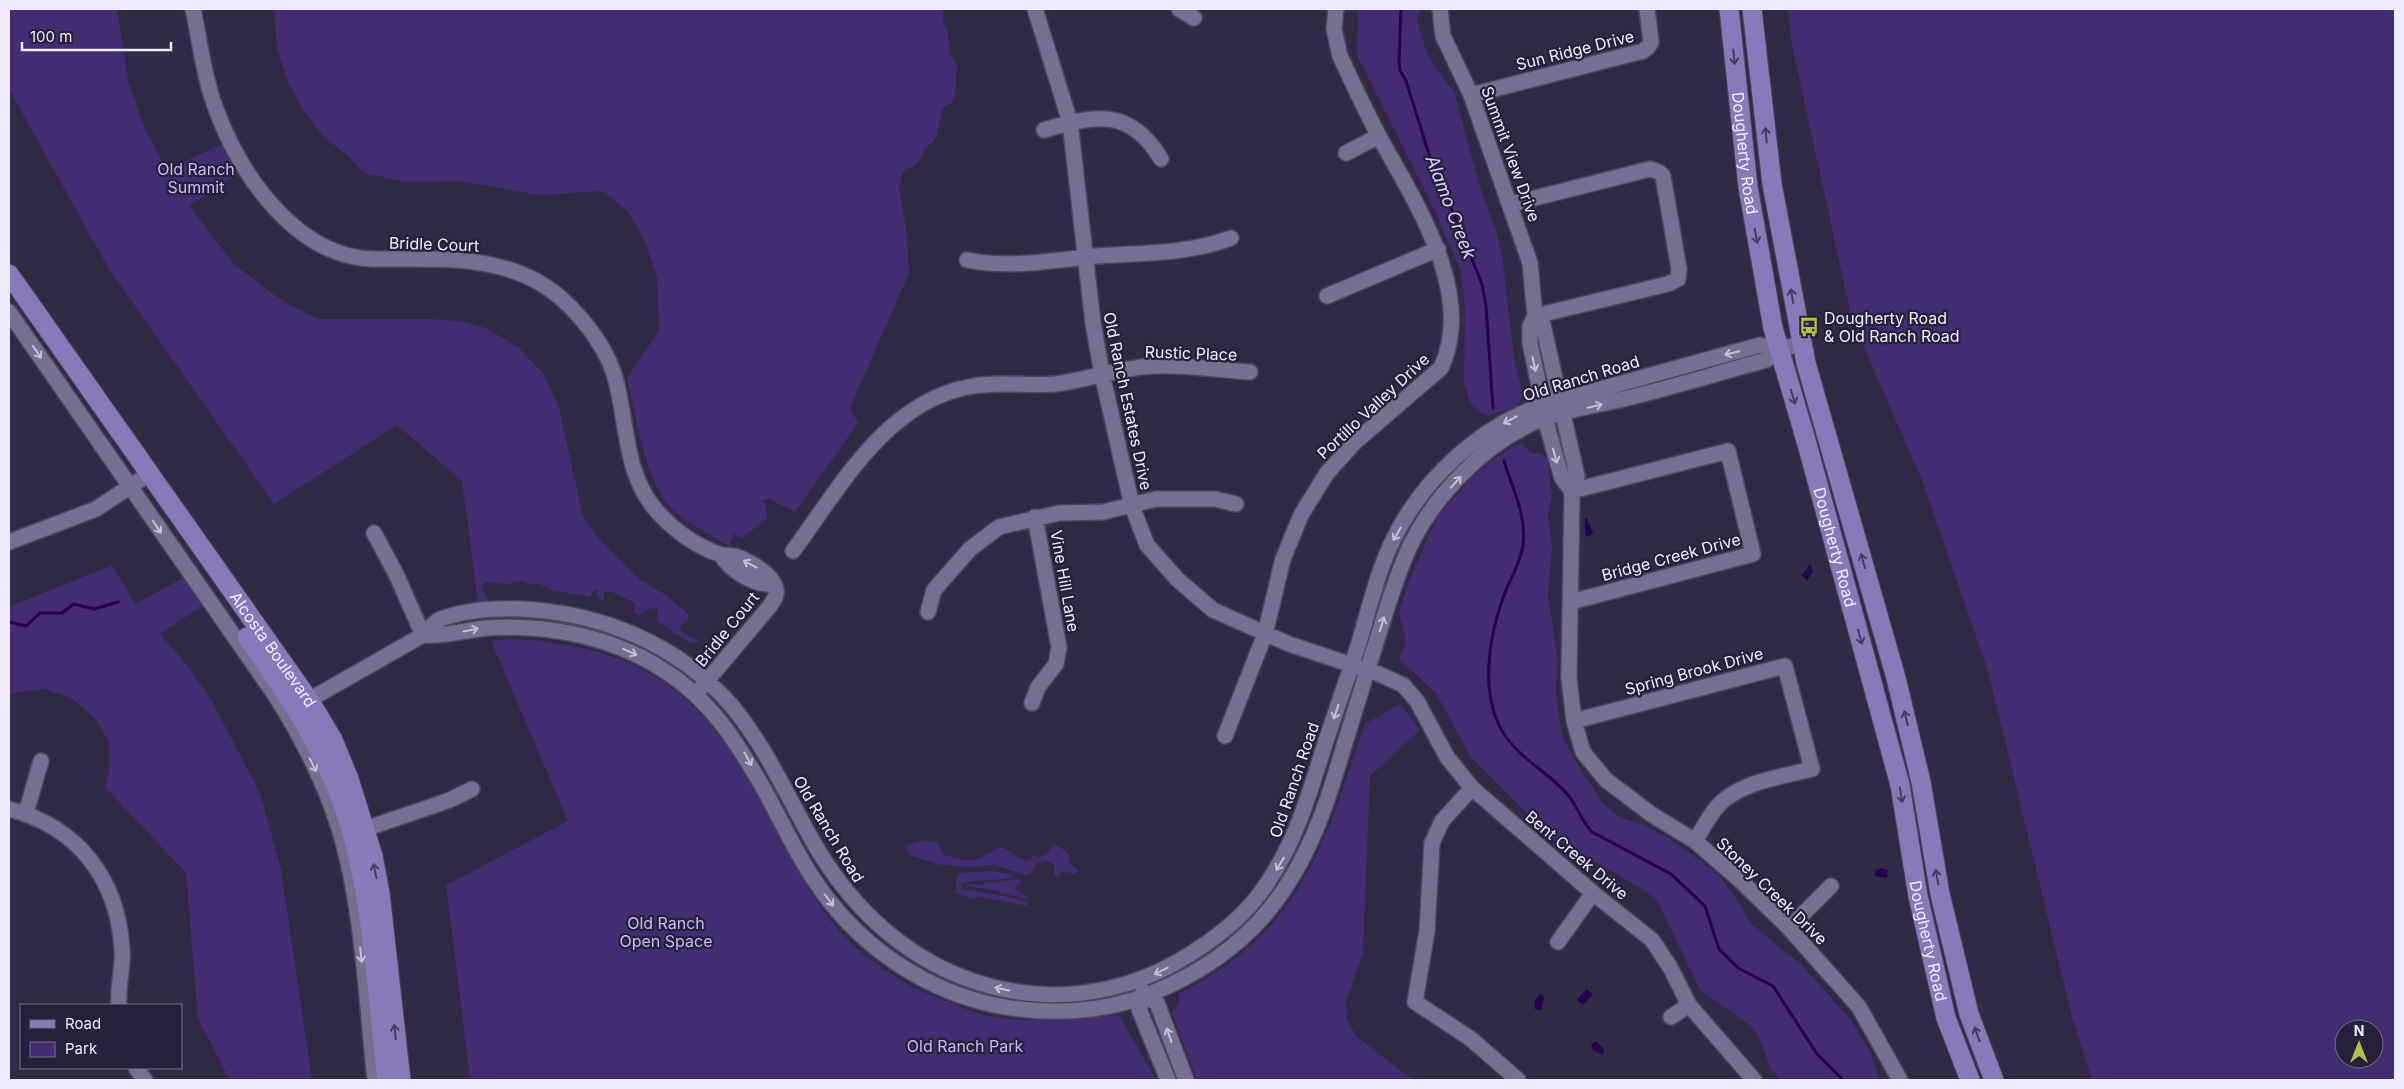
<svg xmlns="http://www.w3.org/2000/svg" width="2404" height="1089" font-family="Inter,sans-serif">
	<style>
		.green { fill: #432c72; fill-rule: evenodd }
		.water { fill: #260150 }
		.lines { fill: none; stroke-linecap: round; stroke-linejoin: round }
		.stream { stroke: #260150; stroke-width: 3 }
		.minor-casing { stroke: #4c465d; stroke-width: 18 }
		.major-casing { stroke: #4c465d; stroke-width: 21 }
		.minor { stroke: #766f8f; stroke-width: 15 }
		.major { stroke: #8a79ba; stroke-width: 19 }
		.oneway { stroke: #453b60 }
		.oneway2 { stroke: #c5c0d7 }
		.labels { text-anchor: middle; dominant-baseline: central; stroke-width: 4.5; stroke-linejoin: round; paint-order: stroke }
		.street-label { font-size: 16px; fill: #efecfe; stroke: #27203a }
		.park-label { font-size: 16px; fill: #c8b8fa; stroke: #27203a }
		.poi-label { font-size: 16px; fill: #efecfe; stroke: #27203a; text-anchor: start }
		.water-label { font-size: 18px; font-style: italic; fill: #dbd0fd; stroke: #27203a }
	</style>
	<rect width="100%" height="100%" fill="#312a45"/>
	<path class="green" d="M9,9H117L128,80L144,127L167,170L222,144L238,174L189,206L234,264L277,297L305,313L320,319H431L464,322L486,328L518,347L543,373L559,408L583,516L600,540L640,580L666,595L689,615L688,619L680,627L682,632L699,641L691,644L657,621L658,609L651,608L639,616L634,612L635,603L610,591H605L603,602L598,597L597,590H594L590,597L550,590L540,584H529L521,581L508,584L493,582L484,583L481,587L489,602L478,604L462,481L397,425L274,504L109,269L9,89Z
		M274,9H943V21L948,31L950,53L957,65L955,98L951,103L943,107L937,135L933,142L923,150V156L912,168H908L903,172L899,187L907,235L909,273L850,408L858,423L795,512L769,499L762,500L766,506L767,519L742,538L734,534L729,546C709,535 688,524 671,508C645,482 636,414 627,378L659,331L657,277L643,236L626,210L603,191L540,195L460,181L407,182L363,173L348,156L323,136L302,109L287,80L277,47Z
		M1358,9H1419L1417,18L1422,38L1428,56L1454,92L1480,187L1497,234L1502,254L1514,357L1523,396L1516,407L1486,416L1470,404L1464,382L1465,311L1461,272L1437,215L1357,55Z
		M1788,9H2395V1080H2092L2072,1017L1988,671L1922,480L1852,320L1791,41ZM2344,1029H2374V1059H2344Z
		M1521,443L1531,453L1541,454L1547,458L1552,496L1548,513L1552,548L1548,595L1558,662L1556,689L1559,717L1563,737L1579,768L1604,804L1619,817L1644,825L1670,839L1718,874L1735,897L1750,923L1802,965L1851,1020L1871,1054L1880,1080H1780L1770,1067L1760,1039L1751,1026L1700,990L1657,900L1644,890L1552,837L1536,822L1470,756L1436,693L1399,659L1406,643L1399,612L1410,578L1438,516L1477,472L1512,447Z
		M112,565L135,604L185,577L204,605L160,634L187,665L213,703L260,793L281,869L312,1080H230L198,1019L186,873L105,787L109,772V743L96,719L71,698L45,689L13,693L9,696V607Z
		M514,639C570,642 628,654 673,689C726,729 759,795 790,852C805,879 817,907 839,931C866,960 903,985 941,999C956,1004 972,1013 988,1016C1032,1024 1075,1019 1119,1015L1156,1080H470L446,885L568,821L491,641Z
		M1400,704L1420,730L1370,776L1363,952L1346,1002L1347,1020L1357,1037L1413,1080H1197L1172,1013L1180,1001L1178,994C1200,982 1222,970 1242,953C1313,896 1337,806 1365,724Z
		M920,841L938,842L944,855C953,857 968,862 976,859C985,857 992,850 1002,847L1025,861L1031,860L1032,855L1040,858L1050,851L1053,844C1058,845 1066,851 1070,855L1068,861L1078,871L1075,874L1061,871L1060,875L1056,877L1054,876V864L1045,861L1036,863L1032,872L1027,875L993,865L970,867L941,865L911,856L905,850L906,845Z
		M993,871L1011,874L1015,878L966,882L961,884V889L994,894L1029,902L1027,906L981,897L972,899L955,892L958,873Z
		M1020,879L1021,882L1015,886L1016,889L1031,900L986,889L964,886Z"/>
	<path class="water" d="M1587,518L1593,533L1588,537L1585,534V519Z
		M1810,564L1813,571L1807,581L1802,575Z
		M1882,868L1888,870L1887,878L1875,876V871Z
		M1587,989L1593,995L1582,1005L1577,999Z
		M1542,994L1544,999L1541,1011L1535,1009C1534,1003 1535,996 1542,994Z
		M1596,1041L1604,1050L1603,1055L1593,1050L1591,1044Z"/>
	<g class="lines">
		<path class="stream" d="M1401,9L1399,62L1400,70L1406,81L1429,154L1482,284L1486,306L1493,408
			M1504,461C1512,487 1527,516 1523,545C1521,562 1509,581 1503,598C1488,639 1479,699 1506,737C1522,760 1549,773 1567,794C1577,805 1581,821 1592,832L1671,874L1705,906L1719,949L1738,968L1773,986L1817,1054L1843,1080
			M9,622L26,626L40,613H62L74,604L94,609L118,602"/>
		<defs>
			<path id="minor" d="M193,9C200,42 204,78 216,109C240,175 297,258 374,259C439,260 509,252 562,299C586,321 610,352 617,385C627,426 626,475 655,509C671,528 695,546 719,554C725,556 732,555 738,557C752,563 772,573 776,589C778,595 773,601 770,606L700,689
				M1035,9L1070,122L1093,323L1102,374L1132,506L1147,545L1177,579L1213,610L1289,644L1379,674L1403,685L1417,701L1447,757L1472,788L1593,893L1652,940L1670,967L1689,1005L1754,1080
				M1179,9L1194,18
				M1440,9L1443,36L1471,95L1530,263L1535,316L1530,326V343L1549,433L1562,478L1572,491
				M1471,95L1643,51L1649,46L1651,42L1647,9
				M1044,130C1095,115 1130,107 1161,159
				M1346,153L1379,136
				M1511,204L1650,169L1659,172L1663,176L1679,269L1678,279L1668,284L1535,316
				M967,260C1009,269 1054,260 1096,256C1141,253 1189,254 1231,238
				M1327,296L1438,249
				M9,312L275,695C301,736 324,781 339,828C363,907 366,999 375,1080
				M1535,316L1543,325L1577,476L1572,491L1569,678L1574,721L1583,752L1606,780L1651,814L1695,841L1741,881L1789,928L1859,1007L1900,1080
				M374,533L396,574L423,635
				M9,542L96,509L149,474
				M793,551C839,489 885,403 968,387C997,381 1026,386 1055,384C1087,380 1119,368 1152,366C1184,364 1218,370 1250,372
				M721,555C730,570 754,586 773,584
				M1571,602L1753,554L1728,451L1572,491
				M928,612L934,590L970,549L999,527L1059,513L1103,512L1156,499H1215L1236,504
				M423,635C446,637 465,630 487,628C549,624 613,637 665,671C712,701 738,744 765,791C785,828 804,870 831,903C872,954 930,991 994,1005C1045,1015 1101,1014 1150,994C1251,953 1300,887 1332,785C1346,741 1359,696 1373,652C1385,616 1394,580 1410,546C1434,496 1482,446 1533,423C1563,409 1600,405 1632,397C1677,386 1722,372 1766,360L1779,350L1802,343
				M1032,703L1038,687L1056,664L1059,647L1035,517
				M286,713L423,635C429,629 434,622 441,619C465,610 496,608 522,609C601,613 678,644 731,705C768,749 790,803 819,852C868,931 941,986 1036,994C1084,998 1135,986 1177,962C1212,942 1246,917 1268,882C1296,840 1309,795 1324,747C1335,713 1347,680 1358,646C1369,610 1377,572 1394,538C1423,479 1481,426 1543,405L1760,345L1779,350
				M1574,721L1785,666L1812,769C1782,777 1737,782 1716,808C1708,818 1702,830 1695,841
				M1225,736L1265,634L1283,559L1301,515L1327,473L1355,442L1441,368C1476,294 1415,202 1380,138C1366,112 1353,84 1340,56L1334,29L1336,9
				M1472,788L1442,821L1432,843L1427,931L1415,1002L1471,1039L1518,1080
				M9,809C78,827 117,878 122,948C124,967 117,986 119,1005
				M26,813L41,761
				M365,829L450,800L472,789
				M1789,928L1831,886
				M1558,942L1593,893
				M1143,991L1145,996L1157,1003L1186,1080
				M1145,996L1139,1009L1168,1080
				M1671,1017L1689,1005
				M136,1068L145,1080"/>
			<g id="major">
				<path id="s1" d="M1729,9L1748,187L1773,328L1807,444L1900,785L1918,896L1946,1018L1970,1080"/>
				<path d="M1752,9L1772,184L1806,363L1896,678L1921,782L1940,894L1969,1014L1994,1080"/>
				<path id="s2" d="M9,274L309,700L333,740L349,779L373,856L380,893L401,1080"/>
				<path d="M247,637C281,684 313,732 336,786C372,872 376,988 387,1080"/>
			</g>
		</defs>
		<use href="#minor" class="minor-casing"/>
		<use href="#major" class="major-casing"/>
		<use href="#minor" class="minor"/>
		<use href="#major" class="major"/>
	</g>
	<defs><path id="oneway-shaft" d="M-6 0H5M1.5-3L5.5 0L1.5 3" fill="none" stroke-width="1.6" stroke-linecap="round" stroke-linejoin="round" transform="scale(1.25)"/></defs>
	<g class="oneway">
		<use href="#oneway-shaft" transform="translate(1734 57) rotate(84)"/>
		<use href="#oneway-shaft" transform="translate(1766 135) rotate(-96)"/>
		<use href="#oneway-shaft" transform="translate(1756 236) rotate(80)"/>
		<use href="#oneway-shaft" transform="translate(1792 296) rotate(-100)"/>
		<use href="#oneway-shaft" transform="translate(1793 397) rotate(73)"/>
		<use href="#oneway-shaft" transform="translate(1863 561) rotate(-106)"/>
		<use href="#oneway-shaft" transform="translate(1860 637) rotate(74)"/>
		<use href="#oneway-shaft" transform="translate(1906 718) rotate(-104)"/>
		<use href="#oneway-shaft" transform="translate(1901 795) rotate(81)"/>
		<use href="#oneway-shaft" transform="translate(375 871) rotate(-101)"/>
		<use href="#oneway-shaft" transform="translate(1937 877) rotate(-100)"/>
		<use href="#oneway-shaft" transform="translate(395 1032) rotate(-96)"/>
		<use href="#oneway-shaft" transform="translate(1977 1034) rotate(-110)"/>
	</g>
	<g class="oneway2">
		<use href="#oneway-shaft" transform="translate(37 352) rotate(56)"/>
		<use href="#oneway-shaft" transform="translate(1732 353) rotate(166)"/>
		<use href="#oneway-shaft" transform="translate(1534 364) rotate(78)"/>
		<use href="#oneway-shaft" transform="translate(1595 406) rotate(-14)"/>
		<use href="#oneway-shaft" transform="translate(1510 420) rotate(151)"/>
		<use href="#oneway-shaft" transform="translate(1555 456) rotate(74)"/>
		<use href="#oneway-shaft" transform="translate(1456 482) rotate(-48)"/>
		<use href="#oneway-shaft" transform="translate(157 527) rotate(56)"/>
		<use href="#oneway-shaft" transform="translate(1397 534) rotate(120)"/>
		<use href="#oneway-shaft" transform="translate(750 564) rotate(-152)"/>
		<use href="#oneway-shaft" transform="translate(1382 624) rotate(-73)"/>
		<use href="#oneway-shaft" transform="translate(471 630) rotate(-11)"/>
		<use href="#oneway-shaft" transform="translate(630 652) rotate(25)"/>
		<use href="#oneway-shaft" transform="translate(1336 712) rotate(108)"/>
		<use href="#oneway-shaft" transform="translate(748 759) rotate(61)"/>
		<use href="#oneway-shaft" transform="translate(313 765) rotate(64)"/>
		<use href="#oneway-shaft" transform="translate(1280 864) rotate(121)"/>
		<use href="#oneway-shaft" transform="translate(829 900) rotate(53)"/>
		<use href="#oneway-shaft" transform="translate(361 955) rotate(84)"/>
		<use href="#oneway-shaft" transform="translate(1161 971) rotate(153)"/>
		<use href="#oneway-shaft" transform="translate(1002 989) rotate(-168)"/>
		<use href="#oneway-shaft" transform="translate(1169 1035) rotate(-110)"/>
	</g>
	<defs>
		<symbol id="bus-bare" viewBox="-9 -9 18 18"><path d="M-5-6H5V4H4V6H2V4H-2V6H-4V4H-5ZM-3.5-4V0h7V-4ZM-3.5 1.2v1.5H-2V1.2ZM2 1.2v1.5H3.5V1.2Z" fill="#b4c24a" stroke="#27203a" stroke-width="2.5" paint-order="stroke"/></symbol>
	</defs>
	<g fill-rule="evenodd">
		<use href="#bus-bare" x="1795" y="313" width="28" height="28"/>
	</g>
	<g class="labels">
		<g class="street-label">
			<text transform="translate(1575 50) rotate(-14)">Sun Ridge Drive</text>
			<text stroke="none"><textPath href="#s1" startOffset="145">Dougherty Road</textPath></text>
			<text transform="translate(1511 154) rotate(70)">Summit View Drive</text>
			<text transform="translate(434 244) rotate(2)">Bridle Court</text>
			<text transform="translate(1191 353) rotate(2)">Rustic Place</text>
			<text transform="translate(1581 378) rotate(-17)">Old Ranch Road</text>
			<text transform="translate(1128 401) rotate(78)">Old Ranch Estates Drive</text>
			<text transform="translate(1373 406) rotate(-43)">Portillo Valley Drive</text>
			<text stroke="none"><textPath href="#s1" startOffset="550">Dougherty Road</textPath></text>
			<text transform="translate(1671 557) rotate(-15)">Bridge Creek Drive</text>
			<text transform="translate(1065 581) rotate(80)">Vine Hill Lane</text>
			<text transform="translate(727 629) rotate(-51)">Bridle Court</text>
			<text stroke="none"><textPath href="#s2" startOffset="459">Alcosta Boulevard</textPath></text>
			<text transform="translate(1694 671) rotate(-15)">Spring Brook Drive</text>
			<text transform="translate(1294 780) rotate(-71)">Old Ranch Road</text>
			<text transform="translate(829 829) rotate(59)">Old Ranch Road</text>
			<text transform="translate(1577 855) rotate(40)">Bent Creek Drive</text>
			<text transform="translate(1772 891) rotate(44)">Stoney Creek Drive</text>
			<text stroke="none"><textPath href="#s1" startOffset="955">Dougherty Road</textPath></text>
		</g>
		<g class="park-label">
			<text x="196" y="169">Old Ranch<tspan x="196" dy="18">Summit</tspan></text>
			<text x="666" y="923">Old Ranch<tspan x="666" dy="18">Open Space</tspan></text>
			<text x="965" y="1046">Old Ranch Park</text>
		</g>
		<g class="poi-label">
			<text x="1824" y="318">Dougherty Road<tspan x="1824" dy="18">&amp; Old Ranch Road</tspan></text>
		</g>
		<g class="water-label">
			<text transform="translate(1451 207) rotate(69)">Alamo Creek</text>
		</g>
	</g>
	<rect width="2404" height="1089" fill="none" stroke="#efecfe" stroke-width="20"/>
	<rect x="20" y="1004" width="162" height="65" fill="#27203a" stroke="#777288"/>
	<rect x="30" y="1020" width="25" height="8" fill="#8a79ba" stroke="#777288"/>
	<text x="65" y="1029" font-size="15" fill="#efecfe">Road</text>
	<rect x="30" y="1042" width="25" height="15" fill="#432c72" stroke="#777288"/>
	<text x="65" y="1054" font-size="15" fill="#efecfe">Park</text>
	<g transform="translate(2359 1044)"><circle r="24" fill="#27203a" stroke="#777288"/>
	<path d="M0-4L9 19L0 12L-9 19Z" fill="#b4c24a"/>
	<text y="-8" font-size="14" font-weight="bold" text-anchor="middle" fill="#efecfe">N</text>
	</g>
	<path d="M22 42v8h149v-8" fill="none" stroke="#efecfe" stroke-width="2.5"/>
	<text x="30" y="42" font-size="15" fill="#efecfe" stroke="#27203a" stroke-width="4" paint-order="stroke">100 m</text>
</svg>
